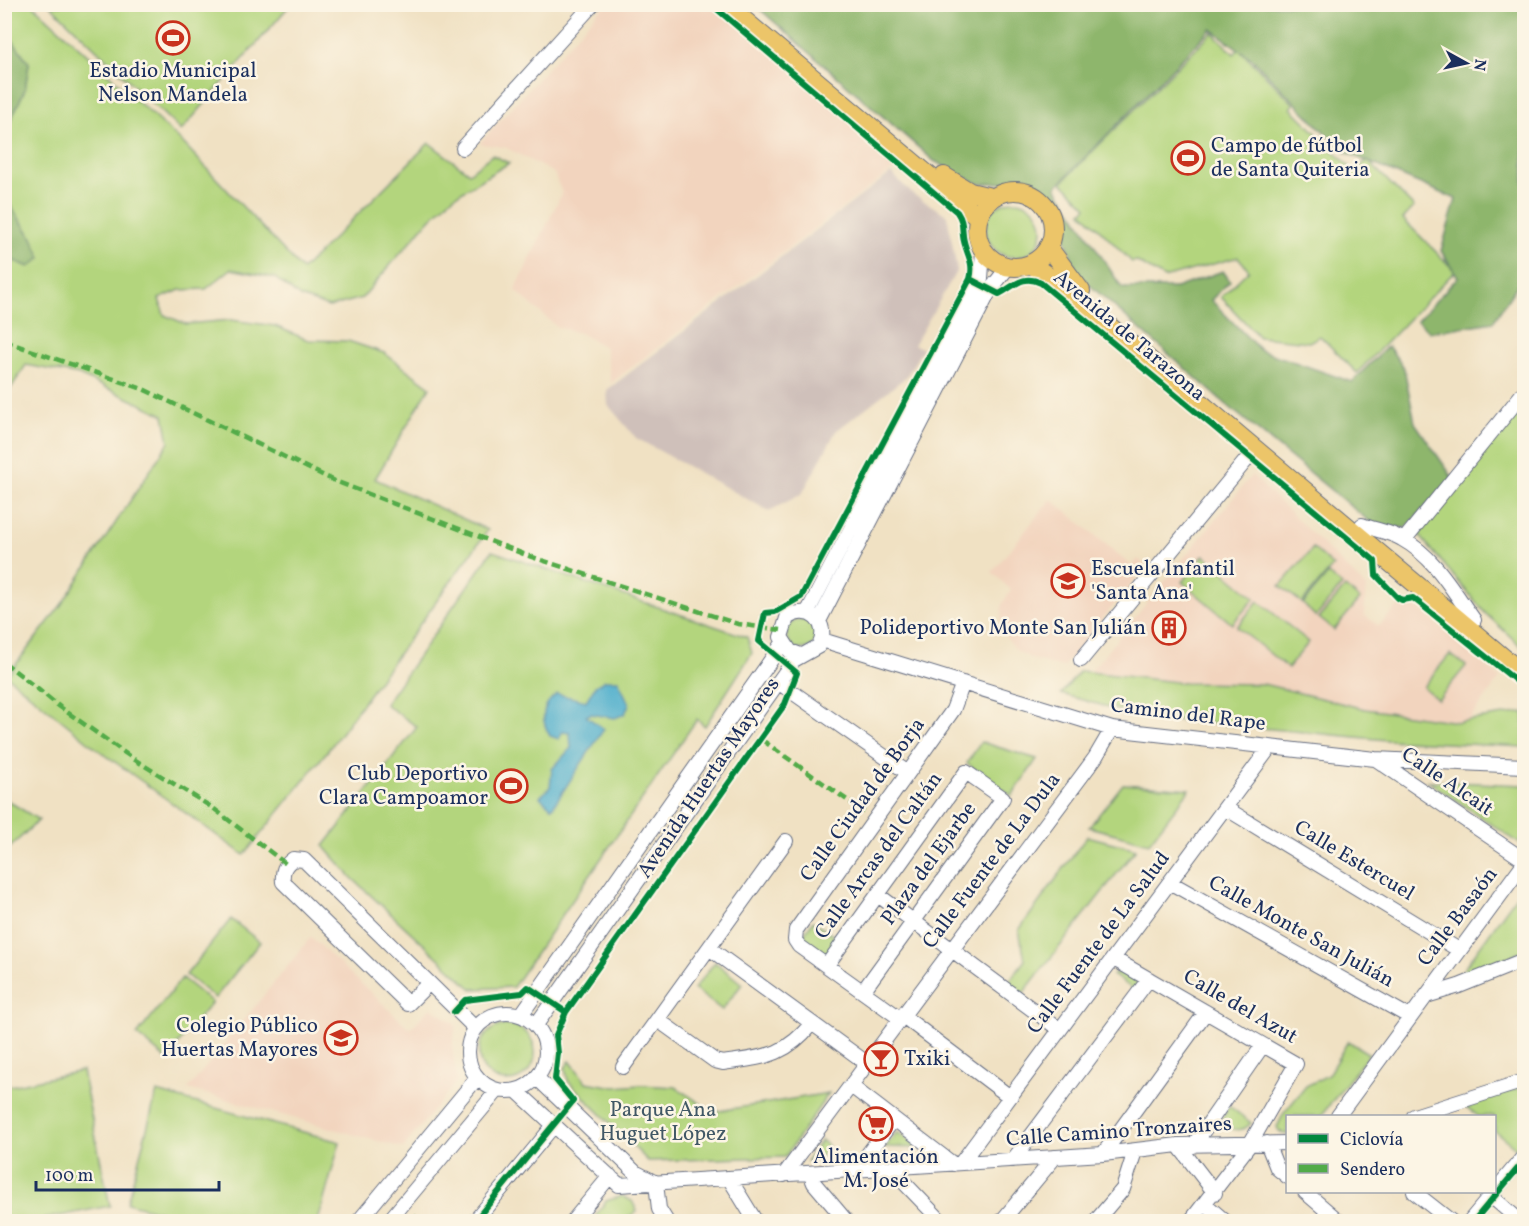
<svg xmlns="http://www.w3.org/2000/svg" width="1529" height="1226" font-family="Vollkorn,serif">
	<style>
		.built { fill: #f2d4be }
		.industrial { fill: #cfc0ba }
		.green { fill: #b3d57d; stroke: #67826e; stroke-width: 1.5 }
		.forest { fill: #8eb66c; stroke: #547265; stroke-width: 1.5 }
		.water { fill: #4daecc; stroke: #346e95; stroke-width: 1.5 }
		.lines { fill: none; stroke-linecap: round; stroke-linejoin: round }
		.minor-casing { stroke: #666d81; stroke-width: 16 }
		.major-casing { stroke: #666d81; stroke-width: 20 }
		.minor { stroke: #fff; stroke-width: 14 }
		.major { stroke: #ecc569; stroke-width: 18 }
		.quiet { stroke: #52ab49; stroke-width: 4.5; stroke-dasharray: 9 4.5; stroke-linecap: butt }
		.cycleway-casing { stroke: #fcf5e5; stroke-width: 10 }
		.cycleway { stroke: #00873e; stroke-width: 6 }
		.labels { text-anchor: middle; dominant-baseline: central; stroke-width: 5; stroke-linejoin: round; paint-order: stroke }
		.poi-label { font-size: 21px; fill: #1b2f5e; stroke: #fcf5e5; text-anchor: start }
		.street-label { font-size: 21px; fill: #1b2f5e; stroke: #fcf5e5 }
		.park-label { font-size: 21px; fill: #415866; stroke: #fcf5e5 }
	</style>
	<rect width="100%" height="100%" fill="#fcf5e5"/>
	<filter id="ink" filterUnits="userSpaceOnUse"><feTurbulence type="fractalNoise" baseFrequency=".0167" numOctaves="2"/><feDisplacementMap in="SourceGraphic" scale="12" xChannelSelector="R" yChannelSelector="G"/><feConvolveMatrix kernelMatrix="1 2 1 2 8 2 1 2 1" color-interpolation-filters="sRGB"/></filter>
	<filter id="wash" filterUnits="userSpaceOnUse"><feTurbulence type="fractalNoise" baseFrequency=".008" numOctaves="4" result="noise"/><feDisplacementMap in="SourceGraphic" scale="24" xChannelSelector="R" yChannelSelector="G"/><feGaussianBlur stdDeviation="1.35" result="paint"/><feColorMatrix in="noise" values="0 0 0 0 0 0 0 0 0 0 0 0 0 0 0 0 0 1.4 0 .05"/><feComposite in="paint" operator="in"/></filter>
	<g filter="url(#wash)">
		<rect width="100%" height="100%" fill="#f0e1c3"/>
		<path class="built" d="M712,4L903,162L611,383L605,347L580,333L557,327L515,290L562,193L554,173L505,147L479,144L604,5Z
			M290,5H292L181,131Z
			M1252,475L1366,587L1364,615L1379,626L1399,605L1409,601L1500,678L1469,720L1458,722L1365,709L1263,684L1185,683L1091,671Z
			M1051,499L1132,566L1138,559L1146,566L1063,667L1032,659L1016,650L1005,636L1001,622L1002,604L1011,590L992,572Z
			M311,937L410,1029L431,1007L456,1025L452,1047L457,1081L403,1148L188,1089Z"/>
		<path class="industrial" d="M891,173L914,195L947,215L957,270L914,345L923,348L906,377L836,431L802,494L769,511L636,438L608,405L607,390Z"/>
		<path class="green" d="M5,5H33L185,145L302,270L429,143L469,173L492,155L509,163L453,197L430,219L362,298L329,307L300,297L275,278L231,269L206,289L180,290L159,299L164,315L186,324L231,320L275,326L308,340L348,341L384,353L430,387L375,479L488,530L333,744L244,855L97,749L7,676L62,604L169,442L164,415L79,375L26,365L5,397V257L29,267L32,238L5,197V133L25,89L29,63L5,30Z
			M50,5H290L181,131Z
			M1212,32L1234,54L1239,49L1294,104L1291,108L1355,172L1367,160L1414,207L1403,219L1455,271L1357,373L1320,336L1309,342L1259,337L1221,297L1249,270L1238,257L1164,278L1136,261L1132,262L1082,212L1087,207L1062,182Z
			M986 229a28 28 0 1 1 56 0a28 28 0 1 1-56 0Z
			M1524,400V649L1485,613L1419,535Z
			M1313,548L1333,566L1302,603L1280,586Z
			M492,551L747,637L752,653L705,726L697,719L513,987L472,989L352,878L324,846L417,727L385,704Z
			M1204,555L1255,598L1232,624L1182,582Z
			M1328,574L1342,585L1316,617L1303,604Z
			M1345,587L1360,599L1334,630L1319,618Z
			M1258,601L1309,642L1288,668L1237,627Z
			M787 634a15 15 0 1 1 30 0a15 15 0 1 1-30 0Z
			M1450,654L1466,666L1438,700L1423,687Z
			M1080,671L1185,683L1263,684L1365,709L1458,722L1524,712V747L1387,740L1144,717L1061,694Z
			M981,742L1037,759L1012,796L967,763Z
			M1428,781L1524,785V841L1522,845Z
			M1123,784L1190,789L1149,843L1089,827Z
			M5,799L39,820L5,852Z
			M1087,836L1136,849L1021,996L1006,985L1025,960L1019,930Z
			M1524,885V951L1458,977Z
			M231,919L260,942L215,998L186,975Z
			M813,921L838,939L826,956L801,938Z
			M715,962L742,984L722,1010L694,989Z
			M1119,970L1138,982L1134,990L1113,975Z
			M182,978L212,1002L166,1059L137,1035Z
			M479 1053a28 28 0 1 1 56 0a28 28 0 1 1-56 0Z
			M1348,1041L1369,1054L1321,1116H1288L1287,1135L1279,1131L1277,1127L1284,1113L1306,1086L1328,1075Z
			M570,1061L586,1082L615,1087L640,1085L676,1087L713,1112L829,1093L785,1157L648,1161L568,1081L565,1068Z
			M82,1071L110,1206L34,1221H5V1087Z
			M1524,1086V1141L1517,1149L1495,1131L1494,1116H1478L1465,1106Z
			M157,1092L340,1142L318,1221H195L127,1203Z
			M1229,1106L1251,1123C1244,1132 1233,1131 1224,1125L1222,1119Z
			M897,1132L920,1148L885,1147Z
			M821,1140L828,1146L818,1161H807Z
			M622,1196L632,1201L637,1211L623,1221H592L606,1201Z"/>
		<path class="forest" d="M755,5H1524V275L1493,322L1430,332L1417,321L1458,277L1441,251L1456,199L1343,151L1252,59L1211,29L1056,187L1122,288H1176L1223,271L1230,281L1211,300L1260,350L1352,382L1388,346L1404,368L1415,423L1453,478L1406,528L1375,526L1228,406L1077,274L1055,206L1039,188L1010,182L979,184L934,161Z
			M5,30L29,63L25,89L5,133Z
			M5,197L32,238L41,258L29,267L5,257Z"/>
		<path class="water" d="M605,680H618L629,704L625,714L615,718L591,714L586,716L604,729L552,808L540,797L550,787L552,769L571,748L570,733L562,732L559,739L550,736C540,719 541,705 557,694L586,701L595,686Z"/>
	</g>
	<g filter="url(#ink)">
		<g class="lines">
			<defs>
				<path id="minor" d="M463,148L593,4
					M1362,525C1375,530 1390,532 1402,539C1435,557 1453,591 1474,620
					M1404,540L1524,392
					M807,613L981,279L983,250
					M819,621L990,290L1009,266
					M822,640L1112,729L1375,759L1524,766
					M1081,660L1248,458L1259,452
					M778,682L908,773
					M1377,760L1524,860
					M1227,809L1459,950
					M1171,883L1410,1017
					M878,895L1060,1030
					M709,948L868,1064
					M1114,959L1296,1064L1250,1144L1190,1222
					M827,965L966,772L1003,798L863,991
					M429,983L408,1004L283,882C282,871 284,866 293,859L304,860L475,1028
					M1426,996L1459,986L1524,960
					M468 1052a39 39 0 1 1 78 0a39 39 0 1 1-78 0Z
					M521,1015L783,643
					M903,1016L1010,1097
					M901,1019L799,946L795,940L796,930L953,710L963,683
					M658,1020L715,1061L723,1063C764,1057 785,1057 812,1023
					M536,1025L794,660L819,646C831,623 808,603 787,618L781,637L790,651L801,655
					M623,1067L786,841
					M537,1078L635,1172L656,1183
					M851,1086L953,1164
					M517,1091L619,1185L1103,1154L1178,1145L1288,1143
					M1338,1116L1524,863
					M1414,1116L1524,1081
					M1267,1143L1277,1168L1288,1177
					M1178,1145L1215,1193
					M1193,1146L1263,1045
					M1103,1154L1206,1012
					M1013,1160L1149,979
					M961,1163L1270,747
					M890,1168L942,1222
					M856,1170L894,1119
					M810,1173L814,1183L847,1222
					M784,1175L1095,758L1112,729
					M729,1178L756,1222
					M656,1183L659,1209L667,1222
					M1305,1192L1340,1222
					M1414,1192L1452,1222
					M1491,1196L1521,1222
					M1205,1204L1226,1222
					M358,1222L477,1078
					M388,1222L497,1091
					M474,1222L555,1124
					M572,1222L610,1176
					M1001,1222L1055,1157
					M1095,1222L1123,1189L1135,1151
					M1469,1222L1524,1156"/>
				<path id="major" d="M725,4L978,217
					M944,176L970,192L991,197
					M977 229a38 38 0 1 1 76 0a38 38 0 1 1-76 0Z
					M1048,247L1081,291
					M1031,264L1059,284L1524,675"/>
			</defs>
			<use href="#minor" class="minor-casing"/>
			<use href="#major" class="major-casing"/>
			<use href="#minor" class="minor"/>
			<use href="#major" class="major"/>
			<path class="quiet" d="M4,341L143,389L335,481L529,556L738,624L781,630
				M4,662L60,707L132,758L213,808L286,864
				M762,740L864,812
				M414,1216L421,1222"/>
			<defs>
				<path id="cycleway" d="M711,4L957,212C963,221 962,226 963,236C965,253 975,261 970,279L999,294C1015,286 1022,274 1041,283L1375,561L1376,575L1398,598L1402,600L1413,598L1524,687
					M454,1012L465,1000L522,993L528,987L566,1012
					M474,1222L573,1101L555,1079L558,1053L556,1035L566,1012L785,704L797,673L759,641L765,613L775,612L801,597L970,279
					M1473,1222L1524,1161"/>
			</defs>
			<use href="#cycleway" class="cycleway-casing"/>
			<use href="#cycleway" class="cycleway"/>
		</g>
	</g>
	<defs>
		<symbol id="stadium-ring" viewBox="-11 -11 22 22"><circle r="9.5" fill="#fcf5e5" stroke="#c8321e" stroke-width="1.5"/><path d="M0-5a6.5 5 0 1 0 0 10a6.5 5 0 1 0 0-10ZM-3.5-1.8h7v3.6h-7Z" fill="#c8321e"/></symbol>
		<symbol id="school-ring" viewBox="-11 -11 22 22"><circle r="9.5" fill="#fcf5e5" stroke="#c8321e" stroke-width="1.5"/><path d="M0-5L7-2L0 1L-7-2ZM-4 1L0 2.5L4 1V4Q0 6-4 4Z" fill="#c8321e"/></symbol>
		<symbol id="building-ring" viewBox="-11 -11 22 22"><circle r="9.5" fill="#fcf5e5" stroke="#c8321e" stroke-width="1.5"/><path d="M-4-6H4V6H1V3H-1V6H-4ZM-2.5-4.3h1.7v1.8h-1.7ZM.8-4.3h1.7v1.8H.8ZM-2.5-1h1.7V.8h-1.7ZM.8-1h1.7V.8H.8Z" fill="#c8321e"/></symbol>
		<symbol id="bar-ring" viewBox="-11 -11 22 22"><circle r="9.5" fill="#fcf5e5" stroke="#c8321e" stroke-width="1.5"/><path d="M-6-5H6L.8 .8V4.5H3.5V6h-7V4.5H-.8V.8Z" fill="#c8321e"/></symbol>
		<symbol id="supermarket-ring" viewBox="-11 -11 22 22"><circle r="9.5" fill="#fcf5e5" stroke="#c8321e" stroke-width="1.5"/><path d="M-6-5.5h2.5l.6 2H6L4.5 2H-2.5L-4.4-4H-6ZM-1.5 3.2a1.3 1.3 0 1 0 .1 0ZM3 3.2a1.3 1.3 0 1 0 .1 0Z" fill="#c8321e"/></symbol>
	</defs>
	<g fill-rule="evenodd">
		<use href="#stadium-ring" x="154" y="19" width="38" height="38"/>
		<use href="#stadium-ring" x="1169" y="139" width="38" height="38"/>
		<use href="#school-ring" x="1049" y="562" width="38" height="38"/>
		<use href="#building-ring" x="1150" y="609" width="38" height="38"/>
		<use href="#stadium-ring" x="492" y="767" width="38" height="38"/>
		<use href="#school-ring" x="322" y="1019" width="38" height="38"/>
		<use href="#bar-ring" x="862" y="1040" width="38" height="38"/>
		<use href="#supermarket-ring" x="857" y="1105" width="38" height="38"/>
	</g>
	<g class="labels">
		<g class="poi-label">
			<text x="173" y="71" text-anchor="middle">Estadio Municipal<tspan x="173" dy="24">Nelson Mandela</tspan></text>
			<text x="1211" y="146">Campo de fútbol<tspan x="1211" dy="24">de Santa Quiteria</tspan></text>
			<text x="1091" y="569">Escuela Infantil<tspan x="1091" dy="24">'Santa Ana'</tspan></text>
			<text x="1146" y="628" text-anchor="end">Polideportivo Monte San Julián</text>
			<text x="488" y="774" text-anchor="end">Club Deportivo<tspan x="488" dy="24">Clara Campoamor</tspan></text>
			<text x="318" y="1026" text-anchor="end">Colegio Público<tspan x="318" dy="24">Huertas Mayores</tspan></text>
			<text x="904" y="1059">Txiki</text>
			<text x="876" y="1157" text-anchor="middle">Alimentación<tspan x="876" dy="24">M. José</tspan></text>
		</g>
		<g class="street-label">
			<text transform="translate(1129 336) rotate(40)">Avenida de Tarazona</text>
			<text transform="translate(1188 715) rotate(7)">Camino del Rape</text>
			<text transform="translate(709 778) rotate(-56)">Avenida Huertas Mayores</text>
			<text transform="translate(1447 782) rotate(34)">Calle Alcait</text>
			<text transform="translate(863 800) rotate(-54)">Calle Ciudad de Borja</text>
			<text transform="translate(879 856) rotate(-54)">Calle Arcas del Caltán</text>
			<text transform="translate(992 861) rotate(-53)">Calle Fuente de La Dula</text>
			<text transform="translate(1354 861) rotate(31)">Calle Estercuel</text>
			<text transform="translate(929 864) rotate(-54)">Plaza del Ejarbe</text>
			<text transform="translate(1458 917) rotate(-53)">Calle Basaón</text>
			<text transform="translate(1301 932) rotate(29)">Calle Monte San Julián</text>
			<text transform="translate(1099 943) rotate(-53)">Calle Fuente de La Salud</text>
			<text transform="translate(1240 1007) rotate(30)">Calle del Azut</text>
			<text transform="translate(1119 1132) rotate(-4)">Calle Camino Tronzaires</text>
		</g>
		<g class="park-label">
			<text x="663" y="1110">Parque Ana<tspan x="663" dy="24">Huguet López</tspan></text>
		</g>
	</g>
	<rect width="1529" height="1226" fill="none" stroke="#fcf5e5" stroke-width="24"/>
	<rect x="1286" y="1115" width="210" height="78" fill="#fcf5e5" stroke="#a2a6af" stroke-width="1.5"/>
	<rect x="1298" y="1134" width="30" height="9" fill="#00873e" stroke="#a2a6af" stroke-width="1.5"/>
	<text x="1340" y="1145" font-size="18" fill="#1b2f5e">Ciclovía</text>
	<rect x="1298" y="1164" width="30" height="9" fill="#52ab49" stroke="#a2a6af" stroke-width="1.5"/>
	<text x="1340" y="1175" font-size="18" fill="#1b2f5e">Sendero</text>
	<g transform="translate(1466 63) rotate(98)" stroke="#fcf5e5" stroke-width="4.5" paint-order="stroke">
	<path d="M0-4.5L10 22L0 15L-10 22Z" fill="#1b2f5e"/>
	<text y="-9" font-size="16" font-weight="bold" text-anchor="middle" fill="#1b2f5e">N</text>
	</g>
	<path d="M36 1181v9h183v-9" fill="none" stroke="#1b2f5e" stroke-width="3"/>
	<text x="45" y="1181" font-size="18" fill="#1b2f5e" stroke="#fcf5e5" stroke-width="4.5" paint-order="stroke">100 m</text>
</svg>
